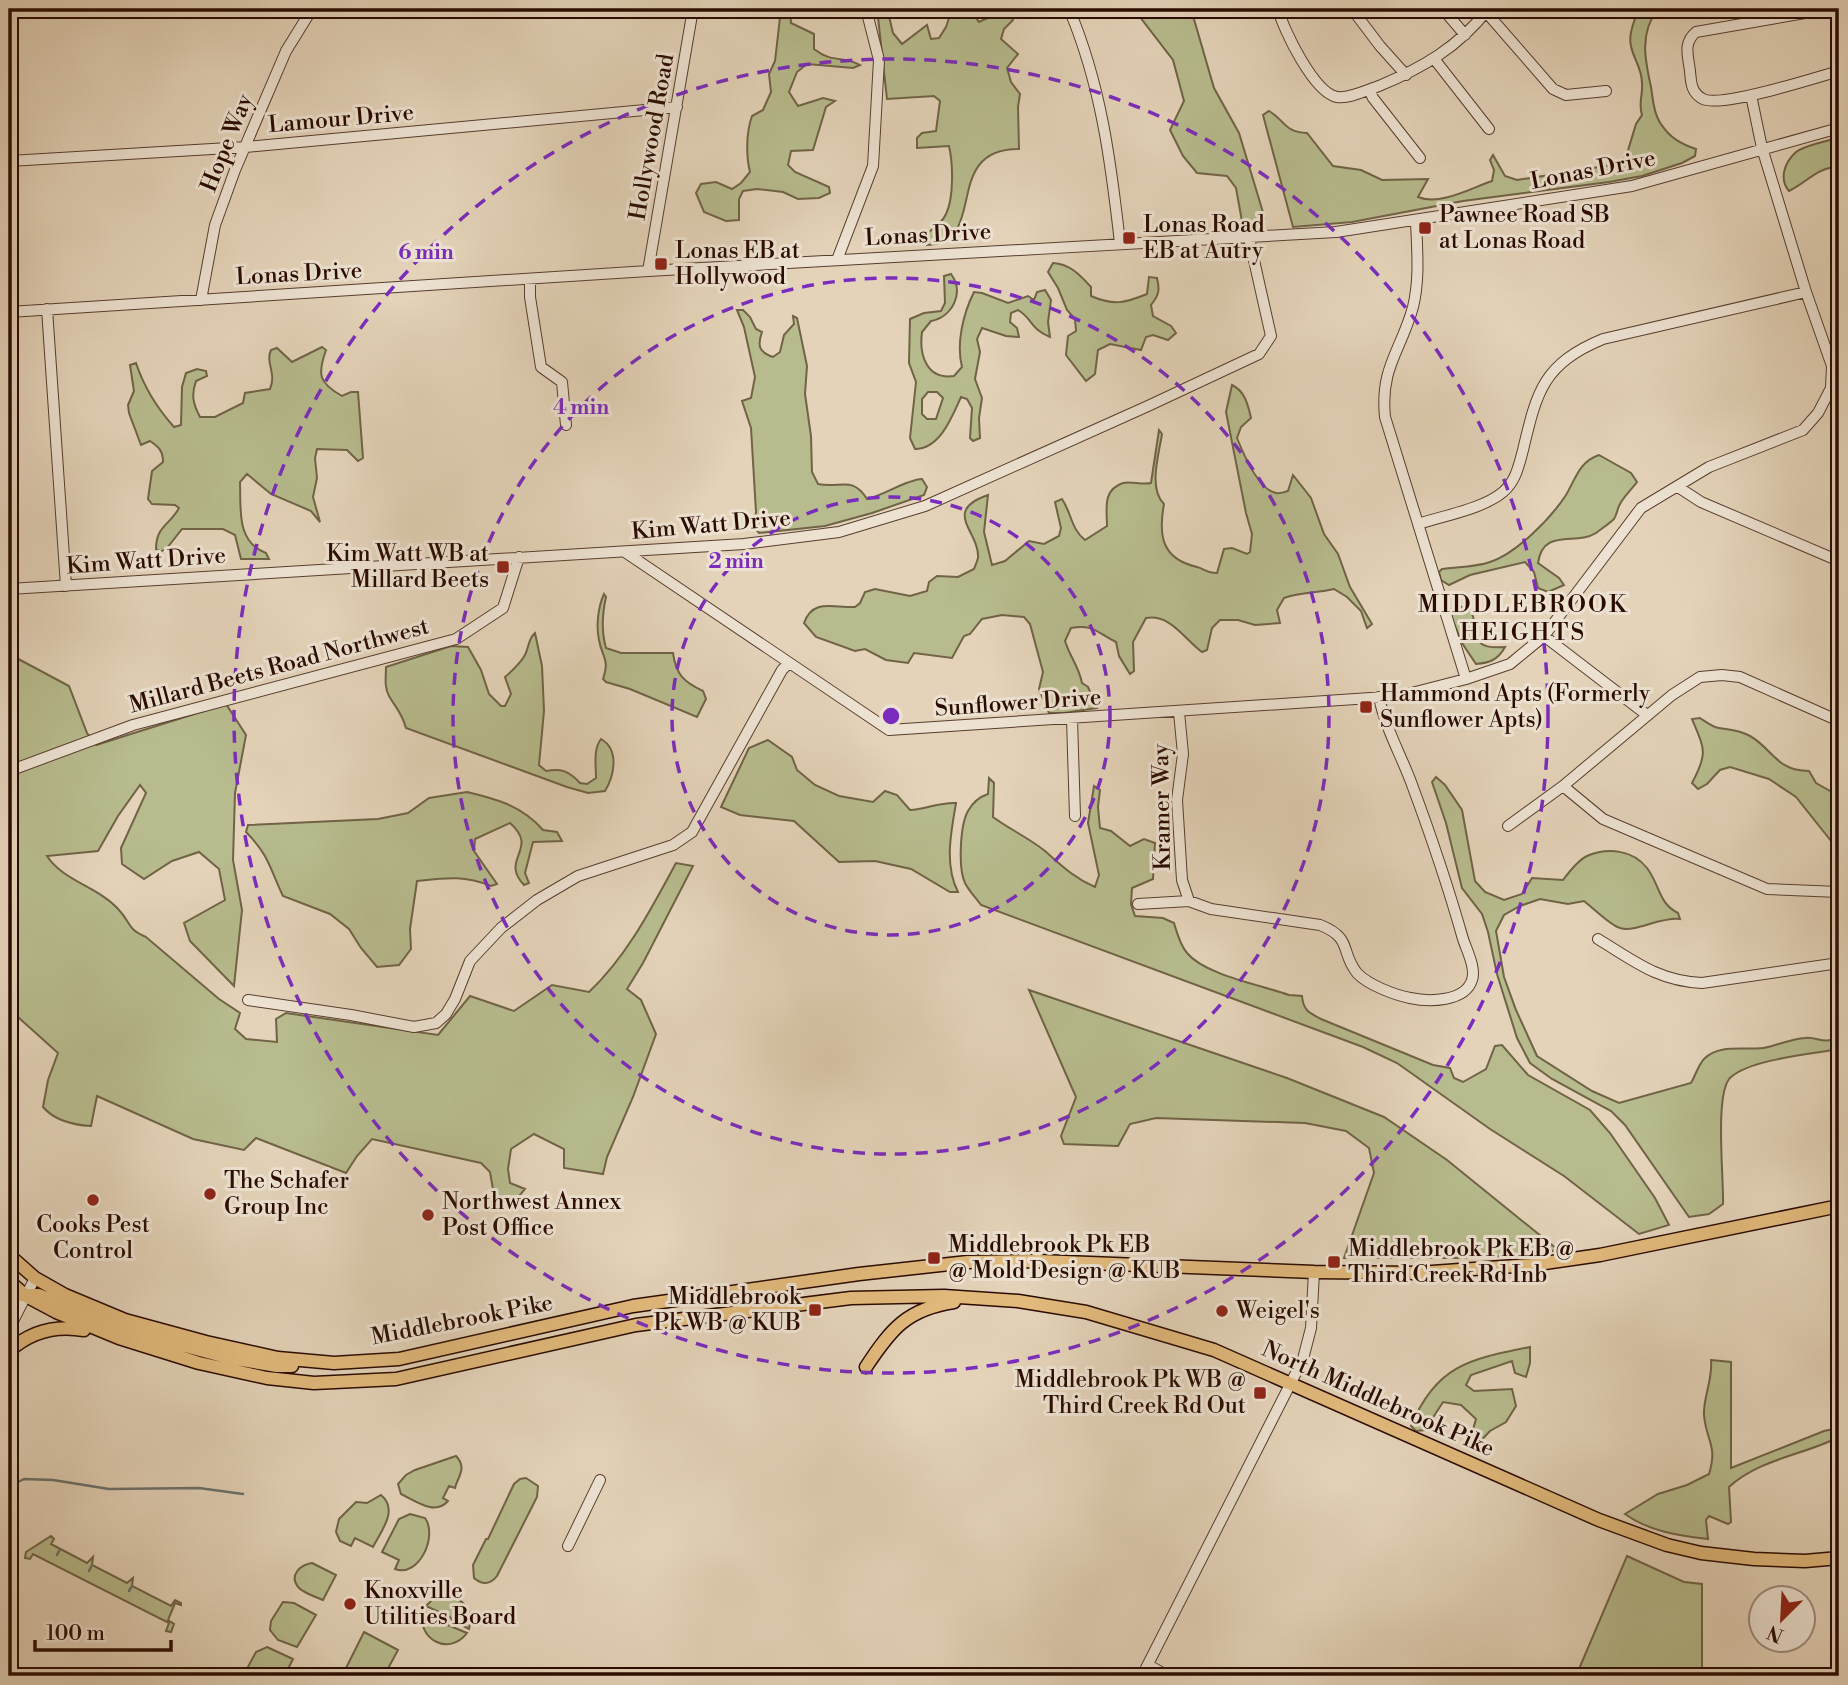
<svg xmlns="http://www.w3.org/2000/svg" width="1848" height="1685" font-family="'Libre Bodoni',serif">
	<style>
		.green { fill: #b7bb8d; stroke: #706346; stroke-width: 2; fill-rule: evenodd }
		.lines { fill: none; stroke-linecap: round; stroke-linejoin: round }
		.stream { stroke: #6b726c; stroke-width: 2.5 }
		.minor-casing { stroke: #583d2e; stroke-width: 12 }
		.major-casing { stroke: #2a0b00; stroke-width: 15 }
		.minor { stroke: #ede2d2; stroke-width: 10 }
		.major { stroke: #e2ba7c; stroke-width: 12 }
		.ring { fill: none; stroke: #7b2cbf; stroke-width: 3.5; stroke-dasharray: 12 9 }
		.poi-dot { fill: #8f2418; stroke: #ede2d2; stroke-width: 2.5 }
		.labels { text-anchor: middle; dominant-baseline: central; stroke-width: 6; stroke-linejoin: round; paint-order: stroke }
		.street-label { font-size: 23px; fill: #2a0b00; stroke: #ede2d2 }
		.poi-label { font-size: 23px; fill: #2a0b00; stroke: #ede2d2; text-anchor: start }
		.neighbourhood-label { font-size: 24px; letter-spacing: 2px; fill: #2a0b00; stroke: #ede2d2 }
		.centre { fill: #7b2cbf; stroke: #ede2d2; stroke-width: 3.5 }
		.ring-label { font-size: 21px; text-anchor: middle; font-weight: bold; fill: #7b2cbf; stroke: #ede2d2; stroke-width: 6; stroke-linejoin: round; paint-order: stroke }
	</style>
	<rect width="100%" height="100%" fill="#e4d3b9"/>
	<filter id="stains"><feTurbulence type="fractalNoise" baseFrequency=".00286" numOctaves="4"/><feColorMatrix values="0 0 0 0 .2 0 0 0 0 .09 0 0 0 0 .02 0 0 0 .5 -.17"/></filter>
	<radialGradient id="worn" r=".72"><stop offset=".6" stop-color="#630" stop-opacity="0"/><stop offset="1" stop-color="#630" stop-opacity=".3"/></radialGradient>
	<path class="green" d="M781,9H790L791,23L814,34V49C833,64 843,55 860,65L853,68L807,64L797,72L789,92L798,106L823,98L835,101L826,107L813,150L791,151L788,165L795,172L829,187L830,193L819,198L798,199L783,192L757,189L743,191L739,199V220L726,221L704,212L696,193L701,184L716,182L732,189L741,183L750,172C746,156 746,133 752,116L763,110L771,92L769,74L775,61Z
		M952,9H973L972,12L979,22L998,13L1008,11L1013,20L1004,29L1001,39L1018,54L1007,68L1011,82L1020,94L1018,107L1019,149C940,149 990,243 927,245L926,234C934,228 942,223 946,214C954,198 953,163 949,146L917,148V138L922,133L936,131L940,101L934,96L887,99L878,17L888,12L893,33L902,44L927,25L931,39L939,38L946,27Z
		M1138,9H1191L1214,88L1239,133L1265,219L1250,227H1243L1236,188L1227,176L1197,173L1183,156L1170,130L1184,101L1173,60L1140,17Z
		M1638,9H1658C1639,33 1645,60 1651,87C1653,100 1654,114 1661,124C1670,138 1681,144 1696,149L1695,156L1682,163L1642,176L1609,182L1463,201L1352,222L1293,227L1263,115L1269,111C1286,121 1284,132 1307,133L1333,166L1361,170L1382,180L1428,179L1418,197C1440,206 1471,188 1492,181L1494,170L1490,160L1493,155L1505,176L1517,180L1612,165L1626,157L1636,124L1642,115C1638,104 1643,95 1642,83C1642,68 1633,58 1631,46C1628,34 1635,20 1638,9Z
		M1839,138V167C1819,166 1806,183 1789,191C1779,179 1784,163 1796,152C1804,146 1829,140 1839,138Z
		M1053,263C1070,264 1080,275 1091,287V296C1114,306 1125,303 1147,294L1149,277L1157,278C1160,290 1159,295 1151,305L1153,316L1171,326L1176,333L1168,340L1153,335L1146,337L1141,350L1110,344L1098,350L1095,374L1086,381L1066,355L1068,336L1076,331L1075,319L1067,310L1058,288L1048,272Z
		M951,274C965,293 952,317 931,321L922,332C919,354 926,380 954,376L962,367C956,344 963,314 974,292L982,293L1008,303L1028,296L1034,300L1037,292L1045,290L1051,300L1048,322L1050,337C1030,329 1033,319 1018,310L1011,313L1010,322L1017,328L1019,337L1006,336L982,328L977,339L980,352L975,379L982,398L979,418L980,438L973,441L970,438L972,408L967,399L961,397C952,417 940,449 915,449L910,438L916,382L909,363L910,319L924,313L941,311L945,303L944,276ZM928,392H937L943,398L936,419H927L922,414V399Z
		M737,310H743L750,317L756,329L762,332C757,346 759,352 773,357L780,352L784,335L794,324L793,316L797,318L807,366L805,394L811,436L812,472L818,484C840,489 852,475 867,499C885,495 905,480 922,479L927,487L924,495L872,513L825,526L759,533L754,527L756,512L751,428L742,401L751,398L755,377L744,327Z
		M322,347L326,350C317,375 319,383 342,396L351,392H358L363,458L358,461L347,450L317,449L315,458L317,478L313,497L320,522L311,511L271,494L247,474L240,482C241,509 236,542 266,553L269,559H241L235,535L223,529H182L167,548L160,552L156,549C156,526 170,525 179,508L175,505L152,504L148,499L152,471L163,462C163,451 159,447 150,441L141,445L129,413L128,405L134,391L130,365L136,363C144,387 157,408 174,427L181,425L182,387L186,373L197,369L206,371L207,376L196,381C191,395 193,404 200,417H215L243,403L245,393L270,389C277,373 265,363 271,350L277,348L292,362Z
		M1232,385C1245,391 1248,405 1251,418L1241,427L1237,438C1243,453 1258,490 1276,493C1280,494 1284,492 1288,491L1293,475L1311,498L1324,534L1338,554L1350,587L1372,624L1367,628L1361,611L1347,597L1334,589C1317,593 1301,592 1284,598L1277,610L1280,623L1255,625L1238,620H1220L1212,628L1207,650L1202,652C1184,639 1171,614 1146,618L1133,642L1134,671L1130,674L1119,656L1116,642C1097,633 1094,624 1071,628L1065,641C1070,657 1079,667 1082,683L1088,687L1097,708L1064,713H1049L1039,689L1043,672L1030,624L1024,617L1002,615L982,619L970,634L964,636L952,658L914,653L908,663L886,660L865,649L855,651L816,637L804,623C813,598 833,608 855,607L860,603L865,592L875,589L910,596L927,591L929,582L937,576L958,577L974,569C975,566 977,562 978,558C980,532 941,511 988,495L984,532L992,565L1005,561L1029,541L1044,544L1059,536L1061,528L1055,502L1062,499C1072,514 1071,529 1085,540L1107,526C1107,509 1102,490 1123,483C1131,481 1142,485 1151,483L1159,430L1162,434C1159,454 1148,488 1164,504C1158,536 1162,559 1197,567C1205,569 1208,574 1217,573L1224,549L1232,548L1247,554L1250,552L1252,534L1246,513L1226,412Z
		M1599,455L1631,473L1637,482C1632,489 1624,496 1620,504C1617,509 1617,515 1614,519C1609,524 1601,529 1596,533C1576,546 1543,527 1538,563L1559,578L1564,585L1548,592L1538,588L1534,572L1525,562L1470,575L1449,585L1441,580L1439,572L1442,569C1457,567 1476,567 1490,562C1517,553 1551,518 1566,495C1576,478 1579,462 1599,455Z
		M604,594L606,597C602,615 601,631 606,648L621,653H673C676,675 684,682 703,691L706,699L697,717L630,689L606,682L603,679C610,658 602,658 599,640C596,626 598,607 604,594Z
		M1459,606L1471,610C1480,635 1469,650 1505,647C1498,660 1489,663 1476,664L1462,643L1449,612Z
		M535,633L542,666L544,711L539,765L546,771C561,768 569,771 580,783L587,784L596,778C596,766 593,749 601,739C620,750 614,776 605,791L588,793L567,787L406,728C402,713 396,708 389,696C384,687 386,677 386,667L451,646L468,647L481,670L489,694L501,706H505L511,694L505,677C513,670 520,664 525,655C529,647 528,639 535,633Z
		M9,654L69,686L87,733L96,745L226,704L246,735L235,793L233,860L242,910L234,986L190,941L184,923L225,900L219,869L199,852L172,861L144,879L122,864L121,848L146,793L140,785L118,816L98,851L47,856C63,881 99,887 119,910C132,924 126,928 146,937L219,999L240,1013L235,1029L246,1039L277,1042L276,1019L286,1013L438,1035L470,996L514,1011L552,985L589,992C627,956 651,909 676,863L693,866L643,963L627,989L641,1000L656,1034L633,1097L607,1157L603,1174L564,1168V1149L534,1134L511,1149L508,1169L510,1183L525,1189L509,1208L495,1201L490,1172L481,1163L372,1139L357,1156L346,1173L256,1138L244,1150L193,1139L97,1096L91,1126C73,1125 55,1121 43,1107L48,1080L58,1053L9,1009Z
		M1700,718C1706,722 1712,727 1719,728C1731,730 1739,730 1750,736C1773,749 1776,771 1809,771L1816,783L1839,796V851L1796,797L1769,779L1730,767L1720,770L1707,784L1698,789L1692,783C1708,753 1705,750 1692,719Z
		M768,740L792,757L797,770L815,785L839,796L873,802L885,791L897,795L910,810C926,809 940,802 956,803C951,833 944,864 958,892H950L911,869L875,861L839,862L794,821L740,815L721,807L749,748Z
		M1436,777L1445,785L1462,810L1475,881L1485,892L1504,900L1522,894L1532,878L1563,880C1569,872 1578,860 1587,856C1608,847 1633,850 1647,868C1660,885 1658,903 1678,913L1680,919C1658,917 1636,933 1620,928C1611,926 1593,908 1584,901L1568,904L1540,899L1520,906L1504,915L1496,931L1504,977L1516,1010L1537,1056L1592,1091L1619,1103L1691,1083C1695,1076 1699,1064 1704,1059C1721,1042 1750,1052 1768,1047C1780,1044 1792,1039 1805,1038C1818,1036 1827,1048 1839,1033V1049C1812,1054 1752,1059 1731,1077C1714,1091 1724,1179 1723,1204L1709,1214L1689,1217L1625,1125L1611,1111L1552,1079L1530,1063L1517,1038L1497,974L1488,932L1482,914L1462,888L1446,823L1432,782Z
		M989,778L994,783L993,817C1009,829 1029,838 1045,851C1061,865 1074,878 1095,887L1099,875L1088,823L1094,786L1100,790L1098,807L1100,828L1111,831L1130,846L1144,839L1155,843L1153,879L1132,888L1131,904L1135,916L1163,918L1174,923C1177,933 1180,945 1187,953C1205,975 1261,985 1289,995L1302,996C1303,1010 1309,1013 1321,1019L1433,1065L1450,1068L1454,1078L1463,1082L1486,1069L1495,1046L1502,1045L1528,1075L1590,1110L1610,1133L1655,1198L1669,1225L1639,1234L1564,1176L1490,1129L1397,1063L1363,1047L981,905C976,898 969,891 965,883C958,868 960,825 968,811C973,802 979,797 988,794Z
		M467,792C497,799 522,806 543,830L557,832L562,841L533,842L525,873L529,883L524,885C499,859 540,849 510,823L475,839L474,851L497,884L491,886C464,875 445,878 417,881L410,929L411,949L399,965L377,967L361,948L349,929L330,914L283,896C270,869 269,855 246,832L248,825L378,819L408,813L429,798Z
		M1029,990L1287,1078L1384,1117L1447,1160L1557,1249L1546,1254L1455,1258H1344L1374,1173L1369,1148L1346,1131L1305,1123L1156,1118L1130,1124L1118,1146L1064,1144L1061,1136L1076,1097Z
		M1530,1347V1363L1526,1377L1515,1373L1512,1361L1471,1375L1466,1385L1474,1391L1512,1389L1516,1406L1506,1422L1490,1431L1475,1447H1470L1469,1443L1476,1419L1461,1405L1443,1402L1425,1430L1416,1431L1411,1426C1436,1365 1470,1359 1530,1347Z
		M1711,1360L1731,1362V1468L1824,1431L1839,1428V1437C1804,1455 1759,1459 1729,1487L1731,1522L1728,1524L1709,1516L1706,1520L1708,1539C1680,1536 1648,1531 1625,1514L1658,1494L1687,1485L1709,1474C1718,1445 1706,1441 1704,1415C1703,1398 1713,1379 1711,1360Z
		M456,1456C468,1468 457,1478 455,1488L449,1486L443,1498L448,1501C435,1516 416,1501 401,1494L398,1484L406,1475L415,1470Z
		M526,1478L538,1486L537,1497L497,1576C490,1585 482,1585 474,1578L473,1565L486,1539H488L514,1484L520,1479Z
		M381,1495C399,1510 381,1531 373,1547L355,1538L351,1546L340,1541L336,1532L339,1519L356,1502L367,1503Z
		M410,1514L425,1518C438,1536 419,1578 395,1569L399,1560L382,1552L399,1519Z
		M51,1536L54,1539L51,1544L87,1563L93,1557L92,1565L127,1583L133,1578L132,1586L171,1606L175,1600L181,1603V1605L175,1603L168,1620L174,1624L171,1632L166,1631L169,1623L33,1554L30,1559L25,1558L26,1552Z
		M1627,1556L1684,1582L1702,1584V1676H1576Z
		M312,1563L336,1575L323,1600C316,1597 303,1593 298,1587C289,1575 300,1565 312,1563Z
		M447,1595C464,1599 474,1611 469,1629L452,1620L450,1617L426,1606L434,1598Z
		M283,1602L294,1603L316,1615L297,1647L278,1640L270,1630L271,1621Z
		M423,1611L441,1620L443,1623L467,1633C449,1657 416,1639 423,1611Z
		M364,1632L398,1650L384,1676H342Z
		M267,1647L293,1659L287,1671L295,1676H243L256,1652Z"/>
	<g class="lines">
		<path class="stream" d="M18,1482L24,1479L53,1480L109,1489L199,1488L243,1494
			M57,1555L60,1549
			M89,1571L92,1565
			M129,1591L132,1586"/>
		<defs>
			<path id="minor" d="M1069,9C1101,84 1111,163 1120,243
				M1278,9C1283,29 1314,93 1337,97C1349,99 1367,90 1379,86C1422,68 1459,47 1488,9
				M1352,9L1380,46L1406,75
				M1443,9L1465,35
				M1486,12L1553,89L1566,95L1606,91
				M9,14L11,55
				M1839,16L1828,9L1696,32C1683,43 1688,55 1690,71C1691,82 1691,93 1703,99C1722,108 1814,78 1839,71
				M1435,60L1489,129
				M1369,90L1373,98L1420,158
				M9,161L246,147L677,107
				M1416,220C1417,250 1420,278 1413,307C1401,351 1380,367 1385,417L1466,679
				M837,260L873,166L879,60L866,9
				M648,271L693,9
				M530,280V297L541,367L562,382L566,425
				M201,300L215,225L235,170L286,51L312,9
				M47,309L66,586
				M9,312L648,271L1336,232L1632,186L1839,128
				M1678,487L1701,502L1839,561
				M1418,524C1442,516 1483,509 1503,492C1516,481 1519,465 1523,450C1537,391 1543,364 1603,339L1806,292
				M625,552L889,730L1400,696L1466,679L1510,664L1544,636L1641,508L1709,467L1803,430L1818,413L1831,388L1832,366L1806,292L1762,148L1751,95
				M9,589L744,544L839,532L925,506L1148,406L1259,354L1271,336L1249,238
				M1544,636L1647,715
				M1179,712L1183,754L1177,800L1182,880L1189,901
				M1072,719L1075,816
				M9,771L133,725L456,639L503,608L519,557
				M1563,786L1603,819L1767,889L1839,892
				M1508,826L1563,786L1672,695L1700,677L1722,675L1740,677L1839,721
				M1138,904L1189,901L1211,909L1320,925C1353,938 1340,952 1357,973C1368,985 1395,995 1410,998C1429,1002 1465,1002 1472,980C1476,968 1467,951 1463,939C1448,886 1430,833 1411,782C1400,753 1385,727 1379,697
				M1598,939C1634,961 1658,981 1702,983L1839,963
				M248,1000L351,1015L414,1027L436,1023L446,1014L455,999L470,961L501,928L537,900L578,876L673,845L692,832L782,670L789,663
				M9,1329L35,1278
				M568,1546L600,1480
				M1148,1665L1168,1676
				M1142,1676L1303,1359L1311,1328L1314,1272"/>
			<path id="major" d="M9,1255L35,1278L65,1295L125,1320L206,1342L278,1358L334,1363L399,1359L633,1306L859,1274L968,1262L1039,1261L1314,1272L1418,1273L1531,1265L1600,1255L1839,1206
				M9,1281L26,1296L56,1312L119,1338L199,1363L267,1378L314,1383L396,1379L636,1325L851,1298L944,1296L1018,1301L1086,1312L1214,1350L1599,1520L1667,1545L1701,1553L1754,1559L1805,1561L1839,1558
				M9,1299L15,1295H39L125,1330L230,1358L277,1366H292
				M9,1351C30,1332 56,1325 84,1330
				M866,1367C891,1329 907,1309 954,1302"/>
		</defs>
		<use href="#minor" class="minor-casing"/>
		<use href="#major" class="major-casing"/>
		<use href="#minor" class="minor"/>
		<use href="#major" class="major"/>
	</g>
	<g class="ring">
		<circle cx="891" cy="716" r="219"/>
		<circle cx="891" cy="716" r="438"/>
		<circle cx="891" cy="716" r="657"/>
	</g>
	<g class="poi-dot">
		<rect x="1418" y="221" width="14" height="14" rx="3.5"/>
		<rect x="1122" y="231" width="14" height="14" rx="3.5"/>
		<rect x="654" y="257" width="14" height="14" rx="3.5"/>
		<rect x="496" y="560" width="14" height="14" rx="3.5"/>
		<rect x="1359" y="700" width="14" height="14" rx="3.5"/>
		<circle cx="210" cy="1194" r="7"/>
		<circle cx="93" cy="1200" r="7"/>
		<circle cx="428" cy="1215" r="7"/>
		<rect x="927" y="1251" width="14" height="14" rx="3.5"/>
		<rect x="1327" y="1255" width="14" height="14" rx="3.5"/>
		<rect x="808" y="1303" width="14" height="14" rx="3.5"/>
		<circle cx="1222" cy="1311" r="7"/>
		<rect x="1253" y="1386" width="14" height="14" rx="3.5"/>
		<circle cx="350" cy="1604" r="7"/>
	</g>
	<g class="labels">
		<g class="street-label">
			<text transform="translate(341 119) rotate(-5)">Lamour Drive</text>
			<text transform="translate(652 137) rotate(-80)">Hollywood Road</text>
			<text transform="translate(227 143) rotate(-68)">Hope Way</text>
			<text transform="translate(1593 170) rotate(-11)">Lonas Drive</text>
			<text transform="translate(928 235) rotate(-3)">Lonas Drive</text>
			<text transform="translate(299 274) rotate(-3)">Lonas Drive</text>
			<text transform="translate(711 525) rotate(-5)">Kim Watt Drive</text>
			<text transform="translate(146 561) rotate(-4)">Kim Watt Drive</text>
			<text transform="translate(279 666) rotate(-15)">Millard Beets Road Northwest</text>
			<text transform="translate(1018 703) rotate(-4)">Sunflower Drive</text>
			<text transform="translate(1162 807) rotate(-91)">Kramer Way</text>
			<text transform="translate(462 1320) rotate(-11)">Middlebrook Pike</text>
			<text transform="translate(1378 1399) rotate(24)">North Middlebrook Pike</text>
		</g>
		<g class="poi-label">
			<text x="1439" y="215">Pawnee Road SB<tspan x="1439" dy="26">at Lonas Road</tspan></text>
			<text x="1143" y="225">Lonas Road<tspan x="1143" dy="26">EB at Autry</tspan></text>
			<text x="675" y="251">Lonas EB at<tspan x="675" dy="26">Hollywood</tspan></text>
			<text x="489" y="554" text-anchor="end">Kim Watt WB at<tspan x="489" dy="26">Millard Beets</tspan></text>
			<text x="1380" y="694">Hammond Apts (Formerly<tspan x="1380" dy="26">Sunflower Apts)</tspan></text>
			<text x="224" y="1181">The Schafer<tspan x="224" dy="26">Group Inc</tspan></text>
			<text x="442" y="1202">Northwest Annex<tspan x="442" dy="26">Post Office</tspan></text>
			<text x="93" y="1225" text-anchor="middle">Cooks Pest<tspan x="93" dy="26">Control</tspan></text>
			<text x="948" y="1245">Middlebrook Pk EB<tspan x="948" dy="26">@ Mold Design @ KUB</tspan></text>
			<text x="1348" y="1249">Middlebrook Pk EB @<tspan x="1348" dy="26">Third Creek Rd Inb</tspan></text>
			<text x="801" y="1297" text-anchor="end">Middlebrook<tspan x="801" dy="26">Pk WB @ KUB</tspan></text>
			<text x="1236" y="1311">Weigel's</text>
			<text x="1246" y="1380" text-anchor="end">Middlebrook Pk WB @<tspan x="1246" dy="26">Third Creek Rd Out</tspan></text>
			<text x="364" y="1591">Knoxville<tspan x="364" dy="26">Utilities Board</tspan></text>
		</g>
		<g class="neighbourhood-label">
			<text x="1523" y="605">MIDDLEBROOK<tspan x="1523" dy="28">HEIGHTS</tspan></text>
		</g>
	</g>
	<circle cx="891" cy="716" r="10" class="centre"/>
	<g class="ring-label">
		<text x="426" y="259">6 min</text>
		<text x="581" y="414">4 min</text>
		<text x="736" y="568">2 min</text>
	</g>
	<rect width="1848" height="1685" fill="none" stroke="#e4d3b9" stroke-width="35"/>
	<rect x="10" y="10" width="1827" height="1664" fill="none" stroke="#2a0b00" stroke-width="3.5"/>
	<rect x="18" y="18" width="1813" height="1650" fill="none" stroke="#2a0b00" stroke-width="2"/>
	<g transform="translate(1782 1619) rotate(204)"><circle r="33" fill="#ede2d2" stroke="#9f8c7e" stroke-width="2"/>
	<path d="M0-5L12 26L0 18L-12 26Z" fill="#8f2418"/>
	<text y="-10" font-size="19" font-weight="bold" text-anchor="middle" fill="#2a0b00">N</text>
	</g>
	<path d="M35 1640v10h136v-10" fill="none" stroke="#2a0b00" stroke-width="3.5"/>
	<text x="46" y="1640" font-size="21" fill="#2a0b00" stroke="#ede2d2" stroke-width="5" paint-order="stroke">100 m</text>
	<rect width="100%" height="100%" filter="url(#stains)"/>
	<rect width="100%" height="100%" fill="url(#worn)"/>
</svg>
